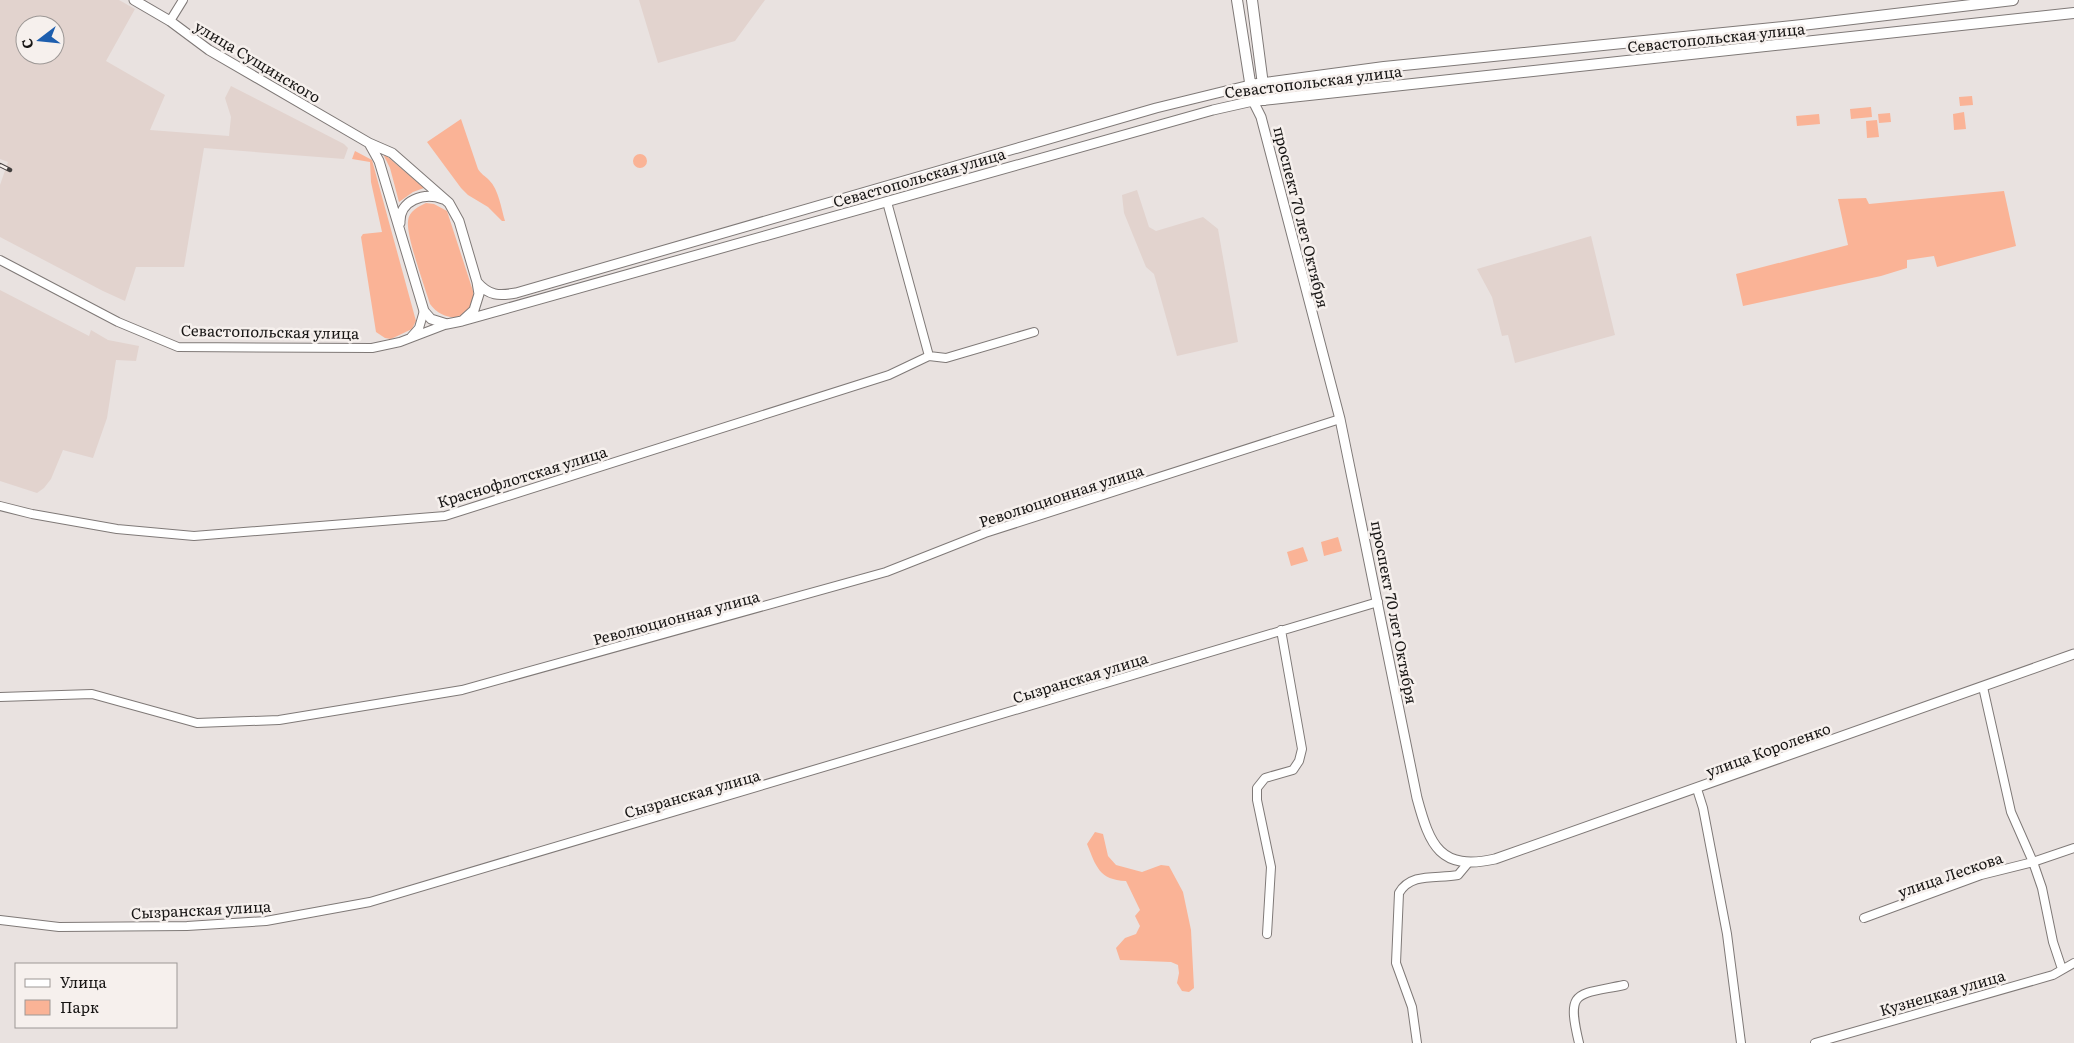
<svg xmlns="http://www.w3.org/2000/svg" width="2074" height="1043" viewBox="0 0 2074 1043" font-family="Literata,serif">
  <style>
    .built { fill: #e2d3ce; fill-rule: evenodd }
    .green { fill: #fab396 }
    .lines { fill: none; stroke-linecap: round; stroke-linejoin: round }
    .minor-casing { stroke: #7f7977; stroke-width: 10 }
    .tertiary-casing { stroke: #7f7977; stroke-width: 11 }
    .secondary-casing { stroke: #7f7977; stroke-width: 12 }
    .minor { stroke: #fff; stroke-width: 8 }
    .tertiary { stroke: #fff; stroke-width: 9 }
    .secondary { stroke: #fff; stroke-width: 10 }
    .rail-casing { stroke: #423f3e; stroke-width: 4.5 }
    .rail { stroke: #f6f0ed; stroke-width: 2.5; stroke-dasharray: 8; stroke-linecap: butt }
    .labels { text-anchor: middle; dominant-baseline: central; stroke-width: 5; stroke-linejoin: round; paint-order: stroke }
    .street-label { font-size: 15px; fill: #171514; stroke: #f6f0ed }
  </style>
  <rect width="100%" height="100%" fill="#e9e2e0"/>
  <path class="built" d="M 0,0 L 119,0 L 135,9 L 106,61 L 165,95 L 150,130 L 229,136 L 231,117 L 225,98 L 231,86 L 344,144 L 348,148 L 344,159 L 204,148 L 184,267 L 136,267 L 125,301 L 103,291 L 0,237 L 0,185 L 8,162 L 0,159 ZM 25,25 L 55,25 L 55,55 L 25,55 Z
    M 639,0 L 765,0 L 735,41 L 658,63 Z
    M 1137,190 L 1149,227 L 1156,231 L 1203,217 L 1218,229 L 1238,342 L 1177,356 L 1154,274 L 1146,267 L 1124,213 L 1122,195 Z
    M 1591,236 L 1615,335 L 1515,363 L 1508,335 L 1502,336 L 1492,297 L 1477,269 Z
    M 0,290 L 89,336 L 91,330 L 108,340 L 139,346 L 136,361 L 116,360 L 107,418 L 93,458 L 63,450 L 51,479 L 44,488 L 37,493 L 0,481 Z"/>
  <path class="green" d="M 1972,96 L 1973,105 L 1960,106 L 1959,97 Z
    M 1871,107 L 1872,117 L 1851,119 L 1850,109 Z
    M 1964,112 L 1966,129 L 1954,130 L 1953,114 Z
    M 1890,113 L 1891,122 L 1879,123 L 1878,114 Z
    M 1819,114 L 1820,124 L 1797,126 L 1796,116 Z
    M 461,119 L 478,169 C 481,174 485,176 489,180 C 499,190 501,208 505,221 L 502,221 L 488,207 L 468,195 L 461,188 L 427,142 Z
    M 1877,120 L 1879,137 L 1867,138 L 1866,121 Z
    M 355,151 L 372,160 L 416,321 L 412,329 L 391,339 L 385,338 L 376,332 L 361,237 L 363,234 L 382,232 L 371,182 L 370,162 L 352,159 Z
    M 382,152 L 424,188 L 413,192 L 399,202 L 390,168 Z
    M633 161a7 7 0 1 1 14 0a7 7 0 1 1-14 0Z
    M 2004,191 L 2016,246 L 1937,267 L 1934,256 L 1907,260 L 1907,268 L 1881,276 L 1743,306 L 1736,274 L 1848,245 L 1838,199 L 1866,198 L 1869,204 Z
    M 426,203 L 434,204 L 447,211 L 473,291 C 476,321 445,325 430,304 C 425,287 406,236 408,221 C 409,211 418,207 426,203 Z
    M 1338,537 L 1342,551 L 1324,556 L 1321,542 Z
    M 1303,547 L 1308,561 L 1291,566 L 1287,552 Z
    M 1095,832 L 1103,834 L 1108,856 L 1116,865 L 1142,872 L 1161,865 L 1169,866 L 1183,892 L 1191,930 L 1194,988 L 1189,992 L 1182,991 L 1177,983 L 1179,973 L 1178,965 L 1171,962 L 1120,960 L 1116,948 L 1125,938 L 1136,934 L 1140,926 L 1135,916 L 1140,910 L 1126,881 C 1099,880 1096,866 1087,844 Z"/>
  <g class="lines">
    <g class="minor-casing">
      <path id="minor" d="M 170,21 L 183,0
        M 887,202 L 929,356
        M 0,260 L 118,322 L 178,347 L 372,348 L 400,342 L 447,324
        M 411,337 L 419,328 L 424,311
        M 0,506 L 32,514 L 117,529 L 194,536 L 445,516 L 889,375 L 929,356 L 946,358 L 1034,332
        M 1983,687 L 2011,812 L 2033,862 L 2042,888 L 2053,942 L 2062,969
        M 0,697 L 92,694 L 197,723 L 279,720 L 462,690 L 886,572 L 985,533 L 1340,419
        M 1697,789 L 1703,808 L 1727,934 L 1741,1043
        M 1864,918 L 1981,875 L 2033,862 L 2074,848
        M 0,920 L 59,927 L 187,926 L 266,921 L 370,902 L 1378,602
        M 1267,934 L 1271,867 L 1257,800 L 1257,788 L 1265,778 L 1293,770 L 1299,761 L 1302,749 L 1281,630
        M 1417,1043 L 1412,1007 L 1396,963 L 1399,893 C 1411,872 1437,879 1458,875 L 1468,863
        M 1579,1043 C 1566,989 1576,995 1624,985
        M 1815,1043 L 2053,975 L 2074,963"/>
    </g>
    <g class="tertiary-casing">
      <path id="tertiary" d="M 134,0 L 170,21 L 209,50 L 369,143 L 392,153 L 449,203 L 459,221 L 477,282 L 479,294 L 474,310 L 462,321 L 447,324 L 431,319 L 424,311 L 379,161 L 369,143
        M 400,223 C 399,200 424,192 443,199
        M 477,282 C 489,296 499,296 516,293 L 1156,108 L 1250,85
        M 462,321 L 1213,110 L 1253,101 L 1261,117 L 1340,419 L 1417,798 C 1430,846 1440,871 1495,859 L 2074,654"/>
    </g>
    <g class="secondary-casing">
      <path id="secondary" d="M 1237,0 L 1253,101 L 2074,13
        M 1252,0 L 1265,100
        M 1250,85 L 1384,67 L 1802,25 L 2013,0"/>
    </g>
    <use href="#minor" class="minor"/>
    <use href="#tertiary" class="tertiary"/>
    <use href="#secondary" class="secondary"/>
    <g class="rail-casing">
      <path id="rail" d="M 0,165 L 10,170"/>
    </g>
    <use href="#rail" class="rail"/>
  </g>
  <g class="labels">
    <g class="street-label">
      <text transform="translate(1716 37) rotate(-6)">Севастопольская улица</text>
      <text transform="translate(258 61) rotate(31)">улица Сущинского</text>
      <text transform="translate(1313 81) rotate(-7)">Севастопольская улица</text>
      <text transform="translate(919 177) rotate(-16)">Севастопольская улица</text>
      <text transform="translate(1302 217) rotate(76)">проспект 70 лет Октября</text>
      <text transform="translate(270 331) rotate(1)">Севастопольская улица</text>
      <text transform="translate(522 476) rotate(-17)">Краснофлотская улица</text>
      <text transform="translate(1061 495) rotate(-18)">Революционная улица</text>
      <text transform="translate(1395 612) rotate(79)">проспект 70 лет Октября</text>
      <text transform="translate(676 617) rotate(-15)">Революционная улица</text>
      <text transform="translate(1080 677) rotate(-17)">Сызранская улица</text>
      <text transform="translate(1768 749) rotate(-20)">улица Короленко</text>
      <text transform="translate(692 793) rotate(-16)">Сызранская улица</text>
      <text transform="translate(1950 874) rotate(-19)">улица Лескова</text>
      <text transform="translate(201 909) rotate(-3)">Сызранская улица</text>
      <text transform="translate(1942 992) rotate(-16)">Кузнецкая улица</text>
    </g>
  </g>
  <rect x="15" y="963" width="162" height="65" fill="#f6f0ed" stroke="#9d9896"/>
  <rect x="25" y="979" width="25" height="8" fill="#ffffff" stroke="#9d9896"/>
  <text x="60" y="988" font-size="15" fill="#171514">Улица</text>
  <rect x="25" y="1000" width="25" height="15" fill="#fab396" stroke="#9d9896"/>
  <text x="60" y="1013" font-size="15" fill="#171514">Парк</text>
  <g transform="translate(40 40) rotate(254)"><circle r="24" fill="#f6f0ed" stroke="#9d9896"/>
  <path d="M0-4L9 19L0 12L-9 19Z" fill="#1d5eae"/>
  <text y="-8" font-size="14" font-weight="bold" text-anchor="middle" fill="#171514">С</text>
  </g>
</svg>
